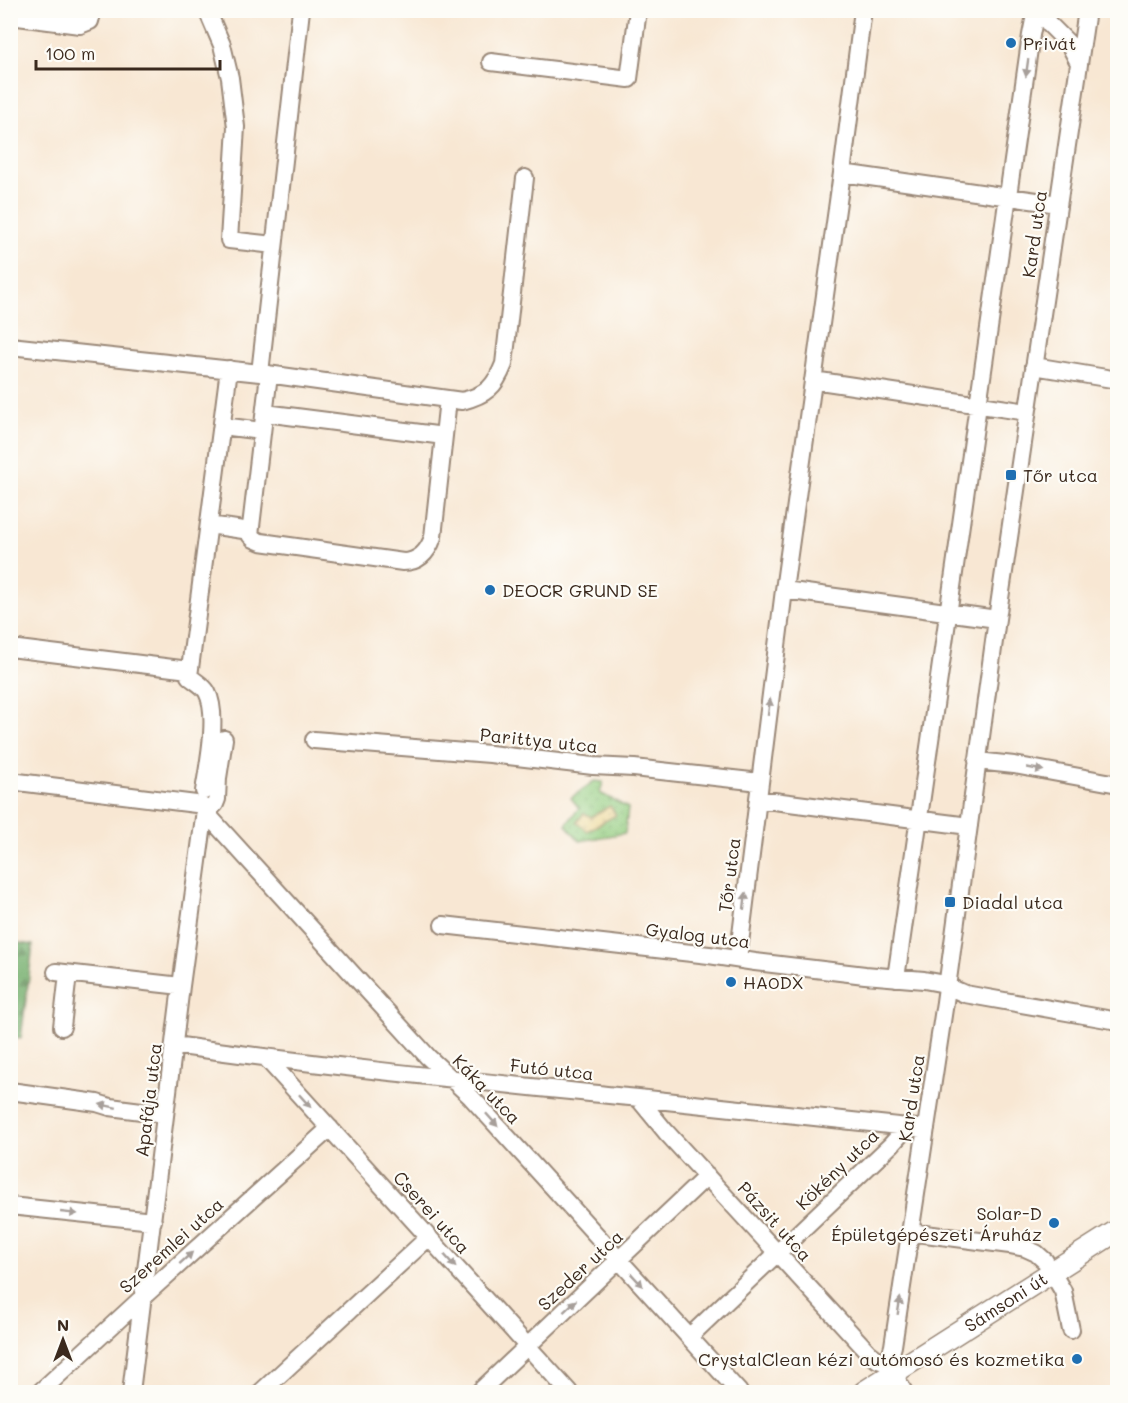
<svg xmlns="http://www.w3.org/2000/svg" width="1128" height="1403" viewBox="0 0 1128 1403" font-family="Mali,sans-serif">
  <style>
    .grass { fill: url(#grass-dots); stroke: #687c50; stroke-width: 1.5 }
    .forest { fill: url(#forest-firs); stroke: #596d46; stroke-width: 1.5 }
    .sand { fill: url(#sand-dots); stroke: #94825e; stroke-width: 1.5 }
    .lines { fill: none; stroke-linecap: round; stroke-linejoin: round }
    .minor-casing { stroke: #9a8878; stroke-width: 20 }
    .major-casing { stroke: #9a8878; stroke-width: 24 }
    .minor { stroke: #fff; stroke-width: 16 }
    .major { stroke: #fff; stroke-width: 21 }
    .oneway { fill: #a79f9a }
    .poi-dot { fill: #1f6fb2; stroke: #fdfcf7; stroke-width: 2 }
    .labels { text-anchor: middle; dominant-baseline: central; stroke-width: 4.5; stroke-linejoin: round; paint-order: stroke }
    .poi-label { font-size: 18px; fill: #3b2a1e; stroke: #fdfcf7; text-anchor: start }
    .street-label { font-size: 18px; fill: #3b2a1e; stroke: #fdfcf7 }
  </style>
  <defs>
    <pattern id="grass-dots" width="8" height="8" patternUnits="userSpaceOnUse" patternTransform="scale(1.5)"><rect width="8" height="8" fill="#94cd81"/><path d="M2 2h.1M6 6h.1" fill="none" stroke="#80b06f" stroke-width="1.8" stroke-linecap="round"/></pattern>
    <pattern id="forest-firs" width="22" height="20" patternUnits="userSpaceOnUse" patternTransform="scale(1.5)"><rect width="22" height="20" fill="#77b06f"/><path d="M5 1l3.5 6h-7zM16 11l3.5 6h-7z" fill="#638f5b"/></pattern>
    <pattern id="sand-dots" width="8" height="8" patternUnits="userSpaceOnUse" patternTransform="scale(1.5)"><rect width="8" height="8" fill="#eeda9e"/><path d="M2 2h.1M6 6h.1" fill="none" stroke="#cdbb88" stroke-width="1.8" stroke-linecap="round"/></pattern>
  </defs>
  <rect width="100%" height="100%" fill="#fdfcf7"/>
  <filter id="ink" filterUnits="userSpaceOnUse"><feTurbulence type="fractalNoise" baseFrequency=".0167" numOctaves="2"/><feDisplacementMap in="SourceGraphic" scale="12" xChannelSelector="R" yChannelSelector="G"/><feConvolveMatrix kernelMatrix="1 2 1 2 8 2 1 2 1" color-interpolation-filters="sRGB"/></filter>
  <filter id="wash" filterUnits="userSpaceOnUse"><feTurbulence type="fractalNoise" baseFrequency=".008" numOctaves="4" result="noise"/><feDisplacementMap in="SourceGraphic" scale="24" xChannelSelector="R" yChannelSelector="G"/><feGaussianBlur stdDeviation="1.35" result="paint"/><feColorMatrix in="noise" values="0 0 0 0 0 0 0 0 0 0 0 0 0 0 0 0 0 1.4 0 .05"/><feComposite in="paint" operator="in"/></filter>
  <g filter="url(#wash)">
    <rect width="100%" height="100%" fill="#f8e7d3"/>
    <path class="grass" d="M 594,781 L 603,782 L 600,793 L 628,808 L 625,833 L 580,841 L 566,825 L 579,808 L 571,798 Z"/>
    <path class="forest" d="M 11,942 L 33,945 L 21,1038 L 11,1037 Z"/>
    <path class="sand" d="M 610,806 L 616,815 L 587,831 L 577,822 L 584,813 L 591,817 Z"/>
  </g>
  <g filter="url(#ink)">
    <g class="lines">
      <g class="minor-casing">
        <path id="minor" d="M 207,10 L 222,45 L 230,78 L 236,127 L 229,240 L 274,245
          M 1040,10 L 1049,24 L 1069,44 L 1079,63
          M 10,16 L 80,25 L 90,21 L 93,10
          M 491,62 L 629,79 L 638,10
          M 842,173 L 1058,204
          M 10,346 L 260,373 L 462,401 C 486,395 495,387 504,364 L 525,178
          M 1034,366 L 1118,380
          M 260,373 L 301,10
          M 269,374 L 250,535 L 254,539 L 261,542 L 403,562 C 419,562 428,552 433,537 L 448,399
          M 813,380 L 1027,412
          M 265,413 L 444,436
          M 222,426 L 262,431
          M 209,525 L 250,531
          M 784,590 L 997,619
          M 10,648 L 189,670
          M 224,739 L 218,778 L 217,799 L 215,804 L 206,813 L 428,1057 L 471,1097 L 739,1392
          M 314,740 L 490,754 L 593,766 L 634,768 L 760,782
          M 977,761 L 1014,765 L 1118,784
          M 10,781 L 196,804 L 202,806 L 205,810 L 181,986 L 131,1392
          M 204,791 C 208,766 219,714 207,692 C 203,685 194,681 189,676 L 229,369
          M 758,799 L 969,826
          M 443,925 L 709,955 L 755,962 L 865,975 L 924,980 L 940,983 L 965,994 L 1118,1021
          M 738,959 L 784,590 L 842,173 L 863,10
          M 56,972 L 181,986
          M 896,978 L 1031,35 L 1036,10
          M 62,1027 L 68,974
          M 174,1045 C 328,1067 483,1082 638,1098 C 734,1108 830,1119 926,1129
          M 266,1058 L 569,1392
          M 10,1091 L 97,1103 L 110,1107 L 165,1114
          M 638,1098 L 666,1132 L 869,1353 L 878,1360 L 888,1363
          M 10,1206 L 153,1221
          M 910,1232 L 1010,1245 L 1025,1248 L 1036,1253 L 1045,1261 L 1063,1291 L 1071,1330
          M 689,1337 L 891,1145 L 907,1127
          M 40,1392 L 143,1297 L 330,1128
          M 261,1392 L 429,1237
          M 479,1392 L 707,1176
          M 904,1392 L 888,1363 L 893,1346 L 945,1002 L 997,619 L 1087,10"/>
      </g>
      <g class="major-casing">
        <g id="major">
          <path id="s1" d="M 864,1392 L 1118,1230"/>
        </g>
      </g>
      <use href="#minor" class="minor"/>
      <use href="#major" class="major"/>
    </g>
    <defs><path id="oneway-solid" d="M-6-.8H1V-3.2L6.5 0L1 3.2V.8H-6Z" transform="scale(1.5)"/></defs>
    <g class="oneway">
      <use href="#oneway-solid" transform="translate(1027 68) rotate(98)"/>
      <use href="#oneway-solid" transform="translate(769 707) rotate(-83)"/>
      <use href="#oneway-solid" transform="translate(1035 769) rotate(11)"/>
      <use href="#oneway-solid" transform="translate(745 901) rotate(-83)"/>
      <use href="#oneway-solid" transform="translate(305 1101) rotate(48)"/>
      <use href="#oneway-solid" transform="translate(108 1106) rotate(-168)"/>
      <use href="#oneway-solid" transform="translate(492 1120) rotate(48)"/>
      <use href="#oneway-solid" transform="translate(69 1213) rotate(6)"/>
      <use href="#oneway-solid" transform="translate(186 1258) rotate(-42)"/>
      <use href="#oneway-solid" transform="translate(450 1261) rotate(48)"/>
      <use href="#oneway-solid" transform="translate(637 1280) rotate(47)"/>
      <use href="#oneway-solid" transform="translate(570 1306) rotate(-43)"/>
      <use href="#oneway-solid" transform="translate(899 1306) rotate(-81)"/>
    </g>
  </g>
  <g class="poi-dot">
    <circle cx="1011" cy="43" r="6"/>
    <rect x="1005" y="469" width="12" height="12" rx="3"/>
    <circle cx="490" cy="590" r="6"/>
    <rect x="944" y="896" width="12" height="12" rx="3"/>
    <circle cx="731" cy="982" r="6"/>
    <circle cx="1054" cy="1223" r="6"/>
    <circle cx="1077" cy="1359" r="6"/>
  </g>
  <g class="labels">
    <g class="poi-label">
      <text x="1023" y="43">Privát</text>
      <text x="1023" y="475">Tőr utca</text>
      <text x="502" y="590">DEOCR GRUND SE</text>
      <text x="962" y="902">Diadal utca</text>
      <text x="743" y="982">HA0DX</text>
      <text x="1042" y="1213" text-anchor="end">Solar-D<tspan x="1042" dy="21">Épületgépészeti Áruház</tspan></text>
      <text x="1065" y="1359" text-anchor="end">CrystalClean kézi autómosó és kozmetika</text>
    </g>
    <g class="street-label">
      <text transform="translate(1034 234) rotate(-82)">Kard utca</text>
      <text transform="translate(539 740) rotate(6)">Parittya utca</text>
      <text transform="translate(729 875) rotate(-83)">Tőr utca</text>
      <text transform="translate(698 935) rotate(7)">Gyalog utca</text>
      <text transform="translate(552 1069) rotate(6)">Futó utca</text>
      <text transform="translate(487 1089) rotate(46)">Káka utca</text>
      <text transform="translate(911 1098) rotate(-81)">Kard utca</text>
      <text transform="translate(148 1100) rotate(-83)">Apafája utca</text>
      <text transform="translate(837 1169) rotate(-44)">Kökény utca</text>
      <text transform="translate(432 1212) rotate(48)">Cserei utca</text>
      <text transform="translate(775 1221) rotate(48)">Pázsit utca</text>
      <text transform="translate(171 1245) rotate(-42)">Szeremlei utca</text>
      <text transform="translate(580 1270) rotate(-43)">Szeder utca</text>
      <text stroke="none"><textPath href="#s1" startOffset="168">Sámsoni út</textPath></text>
    </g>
  </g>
  <rect width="1128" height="1403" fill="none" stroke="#fdfcf7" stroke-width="36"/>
  <g transform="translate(63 1340)" stroke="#fdfcf7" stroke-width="4.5" paint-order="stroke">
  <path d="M0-4.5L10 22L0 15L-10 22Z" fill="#3b2a1e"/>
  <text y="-9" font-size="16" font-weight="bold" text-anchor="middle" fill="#3b2a1e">N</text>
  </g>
  <path d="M36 60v9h184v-9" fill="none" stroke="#3b2a1e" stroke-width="3"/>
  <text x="45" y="60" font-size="18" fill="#3b2a1e" stroke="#fdfcf7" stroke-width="4.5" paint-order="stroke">100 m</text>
</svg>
